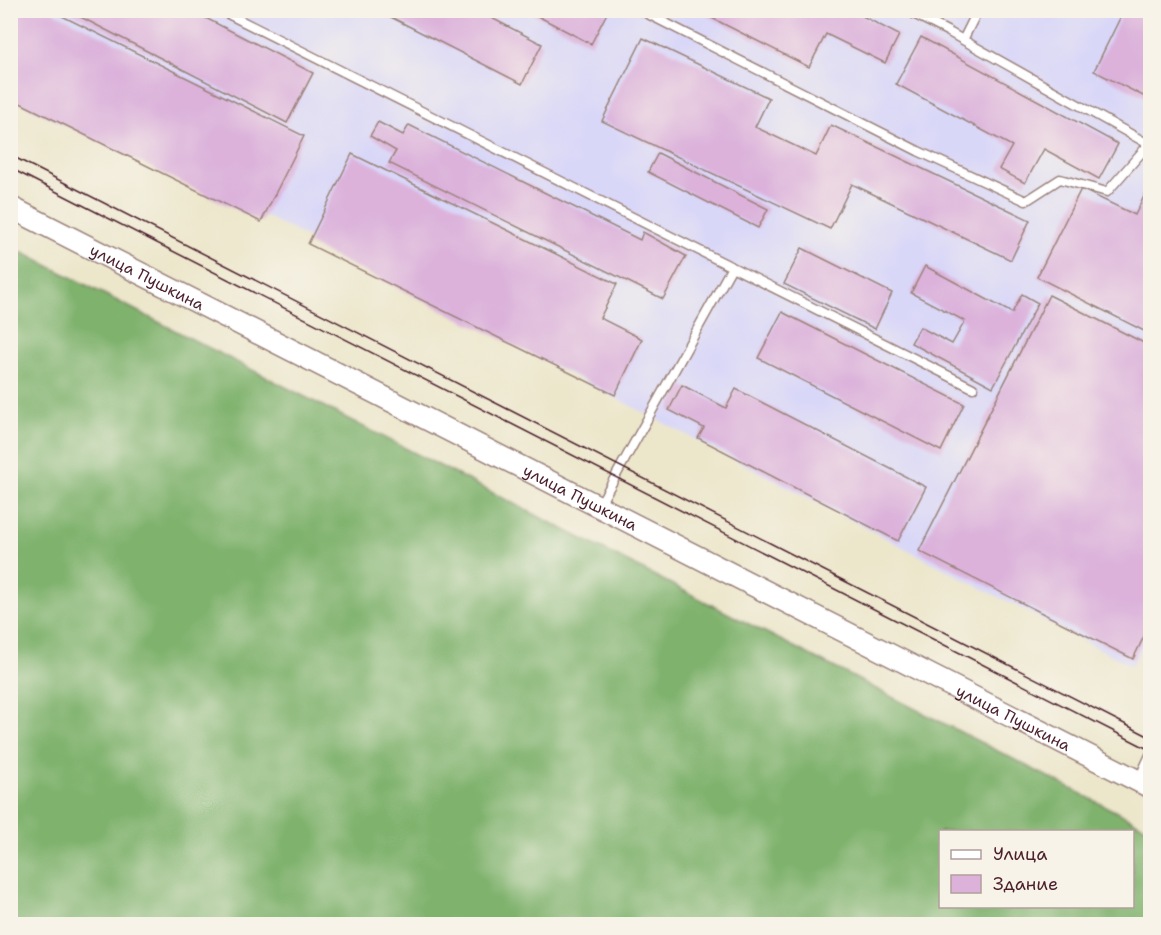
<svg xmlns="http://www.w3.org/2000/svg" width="1161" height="935" viewBox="0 0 1161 935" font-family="'Shantell Sans',sans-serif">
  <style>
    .built { fill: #d9d7f8 }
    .forest { fill: #7fb26d; stroke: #64684c; stroke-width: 1.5; fill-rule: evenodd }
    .building { fill: #dcb2db }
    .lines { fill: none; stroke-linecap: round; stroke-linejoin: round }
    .service-casing { stroke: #9b827b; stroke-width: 11 }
    .tertiary-casing { stroke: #9b827b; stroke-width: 24 }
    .service { stroke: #fff; stroke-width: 8 }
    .tertiary { stroke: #fff; stroke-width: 21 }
    .tram { stroke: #4a1f2b; stroke-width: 1.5 }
    .labels { text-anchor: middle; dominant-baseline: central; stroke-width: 4.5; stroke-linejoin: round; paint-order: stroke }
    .street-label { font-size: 16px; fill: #4a1f2b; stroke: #f7f3e8 }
  </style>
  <rect width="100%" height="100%" fill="#f7f3e8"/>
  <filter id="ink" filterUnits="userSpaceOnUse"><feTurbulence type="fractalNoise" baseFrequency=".0167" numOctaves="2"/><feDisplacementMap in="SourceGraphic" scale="12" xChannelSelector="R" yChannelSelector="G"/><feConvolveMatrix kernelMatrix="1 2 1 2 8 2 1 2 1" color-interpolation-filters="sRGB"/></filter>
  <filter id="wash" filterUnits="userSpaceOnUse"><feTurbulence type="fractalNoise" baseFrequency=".008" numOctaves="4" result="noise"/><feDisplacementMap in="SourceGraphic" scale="24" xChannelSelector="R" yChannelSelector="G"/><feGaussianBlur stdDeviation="1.35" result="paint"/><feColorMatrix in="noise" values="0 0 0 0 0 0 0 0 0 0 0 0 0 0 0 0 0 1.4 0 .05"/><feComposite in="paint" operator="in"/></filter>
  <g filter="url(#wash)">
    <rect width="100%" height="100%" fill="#ece6cb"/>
    <path class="built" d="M 10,11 L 1150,11 L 1150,631 L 1132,666 L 11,84 Z"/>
    <path class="forest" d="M 10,246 L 1150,829 L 1150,924 L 11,924 ZM 940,832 L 1132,832 L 1132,906 L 940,906 Z"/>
    <g id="blocks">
      <path class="building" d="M 10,10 L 50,10 L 304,136 L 261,222 L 10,98 Z
        M 67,10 L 190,10 L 313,73 L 287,123 Z
        M 377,10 L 476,10 L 542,44 L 522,84 Z
        M 526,10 L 601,10 L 607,13 L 591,44 Z
        M 696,10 L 851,10 L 899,35 L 885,63 L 826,34 L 809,67 Z
        M 1124,10 L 1150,10 L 1150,91 L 1147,98 L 1094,71 Z
        M 921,37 L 1118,144 L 1099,179 L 1044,149 L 1025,183 L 999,169 L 1012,146 L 896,84 Z
        M 643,38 L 769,98 L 755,127 L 816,156 L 831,125 L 1030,220 L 1011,260 L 852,184 L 830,229 L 602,121 Z
        M 378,122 L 403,135 L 409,125 L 640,240 L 643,232 L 686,256 L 663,299 L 389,163 L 396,151 L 370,136 Z
        M 658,153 L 768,209 L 758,228 L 648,172 Z
        M 352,154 L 617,284 L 600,318 L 642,339 L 615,395 L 308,244 Z
        M 1150,184 L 1150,334 L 1037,277 L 1081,189 L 1135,215 Z
        M 802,248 L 892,293 L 875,329 L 784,284 Z
        M 925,266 L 1012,313 L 1022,294 L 1038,303 L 993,387 L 911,343 L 920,327 L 952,344 L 965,321 L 911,293 Z
        M 1049,295 L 1150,346 L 1150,624 L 1133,659 L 919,551 Z
        M 782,312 L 964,404 L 941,451 L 758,358 Z
        M 682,385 L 726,408 L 736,389 L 926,487 L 898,541 L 698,438 L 704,428 L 669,410 Z"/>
    </g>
  </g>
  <g filter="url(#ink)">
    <use href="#blocks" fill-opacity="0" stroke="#9b827b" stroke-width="1.5"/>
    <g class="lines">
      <g class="service-casing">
        <path id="service" d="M 220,10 L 973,388
          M 640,10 L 918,151 L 1026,201 L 1060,179 L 1107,192 L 1149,144
          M 906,10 L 947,31 L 1150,145
          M 963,40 L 978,10
          M 599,506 L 732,267
          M 1138,781 L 1150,755"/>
      </g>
      <g class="tertiary-casing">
        <g id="tertiary">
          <path id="s1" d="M 10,207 L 1150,787"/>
        </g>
      </g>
      <use href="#service" class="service"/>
      <use href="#tertiary" class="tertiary"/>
      <path class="tram" d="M 10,155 L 1150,737
        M 10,168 L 1150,750"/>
    </g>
  </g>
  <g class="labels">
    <g class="street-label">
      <text stroke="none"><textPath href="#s1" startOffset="154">улица Пушкина</textPath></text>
      <text stroke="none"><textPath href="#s1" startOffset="640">улица Пушкина</textPath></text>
      <text stroke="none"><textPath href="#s1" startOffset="1126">улица Пушкина</textPath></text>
    </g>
  </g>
  <rect width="1161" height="935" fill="none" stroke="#f7f3e8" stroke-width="36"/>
  <rect x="939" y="830" width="195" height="78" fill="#f7f3e8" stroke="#b29e9c" stroke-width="1.5"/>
  <rect x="951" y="850" width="30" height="9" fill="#ffffff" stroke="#b29e9c" stroke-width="1.5"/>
  <text x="993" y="860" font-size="18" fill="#4a1f2b">Улица</text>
  <rect x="951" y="875" width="30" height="18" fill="#dcb2db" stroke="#b29e9c" stroke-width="1.5"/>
  <text x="993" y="890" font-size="18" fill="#4a1f2b">Здание</text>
</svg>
